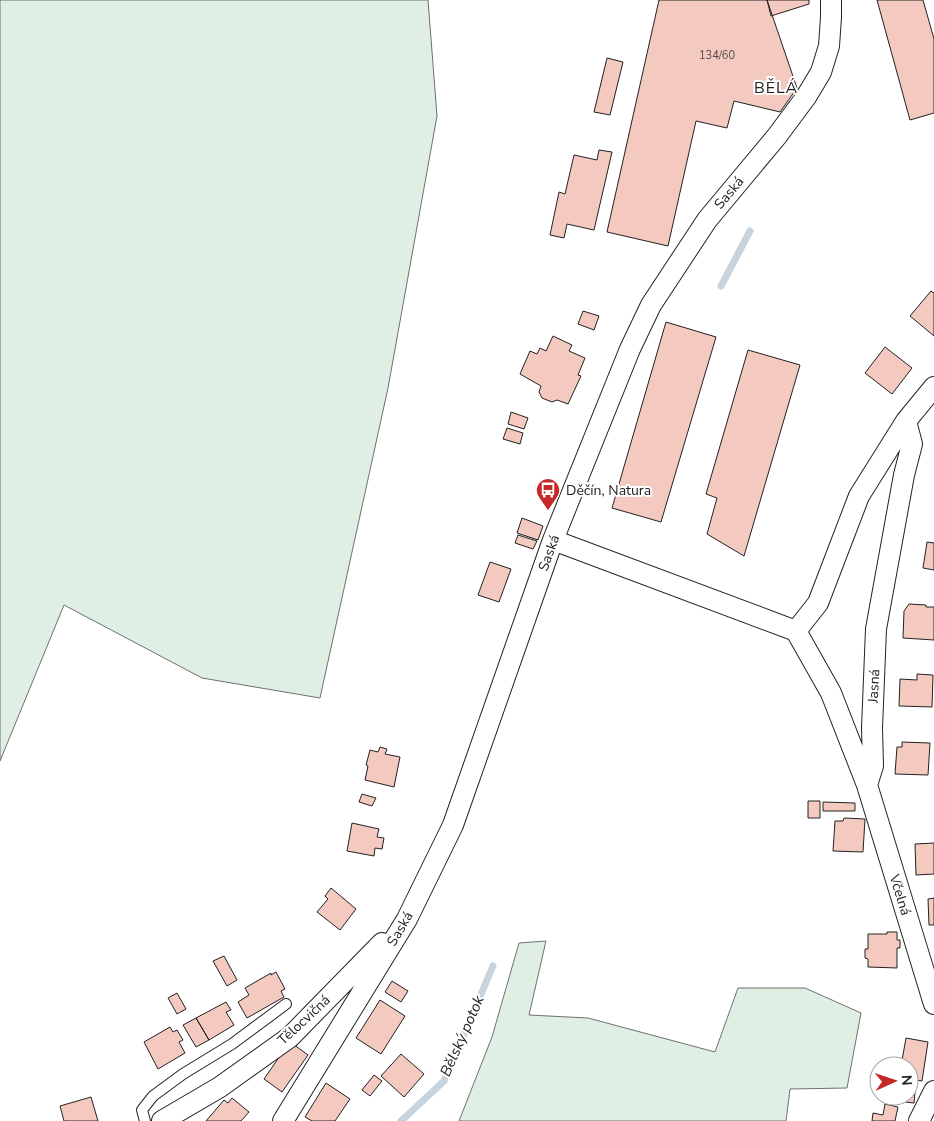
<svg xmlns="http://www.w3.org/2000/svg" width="934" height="1121" viewBox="0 0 934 1121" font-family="'Nunito Sans',sans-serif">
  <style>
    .green { fill: #e0efe3; stroke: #6f6f6f }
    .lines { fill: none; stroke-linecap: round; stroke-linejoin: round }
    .stream { stroke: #c7d3dd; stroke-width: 7 }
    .building { fill: #f3c9c0; stroke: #222 }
    .lane-casing { stroke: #222; stroke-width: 12 }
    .street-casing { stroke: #222; stroke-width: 22 }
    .lane { stroke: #fff; stroke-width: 10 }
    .street { stroke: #fff; stroke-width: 20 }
    .labels { text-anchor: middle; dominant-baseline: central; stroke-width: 4; stroke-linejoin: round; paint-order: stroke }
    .number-label { font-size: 11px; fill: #564c4a }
    .street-label { font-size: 14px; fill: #222; stroke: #fff }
    .poi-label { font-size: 14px; fill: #222; stroke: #fff; text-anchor: start }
    .water-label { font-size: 15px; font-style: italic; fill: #222; stroke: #fff }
    .quarter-label { font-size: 16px; letter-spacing: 1px; fill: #222; stroke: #fff }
  </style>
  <rect width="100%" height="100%" fill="#fff"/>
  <path class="green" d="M 0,0 L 428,0 L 437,116 L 388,388 L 320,698 L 202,678 L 64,605 L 0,761 Z
    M 546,941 L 529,1015 L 588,1018 L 715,1052 L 738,988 L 805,988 L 861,1013 L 847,1088 L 790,1089 L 786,1121 L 459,1121 L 492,1037 L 519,943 Z"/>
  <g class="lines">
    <path class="stream" d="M 721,286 L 750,231
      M 401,1121 L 444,1081 L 493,966"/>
  </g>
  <path class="building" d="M 659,0 L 767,0 L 797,88 L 780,112 L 734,101 L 727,128 L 696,121 L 668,246 L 607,232 Z
    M 767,0 L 809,0 L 809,4 L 771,16 Z
    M 877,0 L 923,0 L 934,39 L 934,113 L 910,120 Z
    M 607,58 L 623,62 L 610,115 L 594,112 Z
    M 599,150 L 612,152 L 594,230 L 567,224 L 564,238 L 550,235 L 559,192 L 565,194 L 574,155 L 597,160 Z
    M 931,291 L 934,293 L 934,336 L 910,316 Z
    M 583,311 L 599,316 L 594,330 L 578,324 Z
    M 666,322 L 716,337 L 661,522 L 612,508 Z
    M 553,336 L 572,345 L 569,351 L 585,358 L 578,375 L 581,376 L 568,404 L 557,400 L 552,402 L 542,398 L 539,392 L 541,386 L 520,374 L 530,351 L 537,354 L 540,348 L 546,351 Z
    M 885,347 L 912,368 L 892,394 L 865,373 Z
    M 748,350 L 800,365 L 744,556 L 707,534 L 717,498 L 706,494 Z
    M 511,412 L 528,418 L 524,429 L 508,424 Z
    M 507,428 L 523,433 L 520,444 L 503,439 Z
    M 522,518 L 543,526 L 538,540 L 517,533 Z
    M 518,535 L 537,541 L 533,549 L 515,543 Z
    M 927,542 L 934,543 L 934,570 L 923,568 Z
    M 490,562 L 511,569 L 499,602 L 478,595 Z
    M 909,604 L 926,605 L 926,607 L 934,607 L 934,640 L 903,638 L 904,611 Z
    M 917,674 L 933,675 L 932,707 L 899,706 L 900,679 L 917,680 Z
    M 902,742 L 930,743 L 928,775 L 895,774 L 897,747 L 902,747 Z
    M 380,747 L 387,749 L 385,754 L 400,757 L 394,787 L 365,780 L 368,766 L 366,765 L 370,750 L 378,752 Z
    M 362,794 L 376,798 L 372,806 L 359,802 Z
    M 808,801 L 820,801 L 820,818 L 808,818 Z
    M 823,802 L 855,803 L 855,811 L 823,811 Z
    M 844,818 L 865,819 L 863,852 L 833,851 L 835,821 L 843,821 Z
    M 352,823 L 379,829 L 377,837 L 384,838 L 382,849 L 375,848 L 374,856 L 347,851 Z
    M 934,843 L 934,874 L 916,875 L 915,844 Z
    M 331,888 L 356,909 L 340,930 L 317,912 L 328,899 L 325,896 Z
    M 934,898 L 934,925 L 929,925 L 928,899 Z
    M 887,932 L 897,932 L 897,940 L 900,940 L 900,948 L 897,948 L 897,968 L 868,967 L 868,959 L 865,958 L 865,949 L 868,949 L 868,934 L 887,934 Z
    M 224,956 L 237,980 L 227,986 L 213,961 Z
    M 276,972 L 285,989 L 281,991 L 284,997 L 247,1018 L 238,1002 L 249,995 L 245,988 L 271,973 L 271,975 Z
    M 392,981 L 408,991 L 401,1002 L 385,992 Z
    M 177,993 L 186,1009 L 177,1014 L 168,998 Z
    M 380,1000 L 405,1016 L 381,1054 L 356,1038 Z
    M 226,1002 L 231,1010 L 226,1012 L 234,1025 L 209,1040 L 196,1018 Z
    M 196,1018 L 209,1040 L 196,1047 L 183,1025 Z
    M 170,1027 L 173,1032 L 177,1030 L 183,1040 L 179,1042 L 185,1053 L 158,1069 L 144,1042 Z
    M 906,1038 L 928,1042 L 922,1081 L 909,1079 L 909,1066 L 901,1066 Z
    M 293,1044 L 308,1055 L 282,1092 L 264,1079 L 284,1050 Z
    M 401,1054 L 424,1074 L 404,1097 L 381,1076 Z
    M 374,1075 L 382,1081 L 370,1096 L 362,1090 Z
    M 909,1082 L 916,1082 L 914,1103 L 896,1101 L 897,1096 L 909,1096 Z
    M 326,1083 L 350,1099 L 335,1121 L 312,1121 L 305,1117 Z
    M 91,1097 L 98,1121 L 64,1121 L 60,1106 Z
    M 232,1098 L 249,1112 L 241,1121 L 206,1121 L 224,1100 L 228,1103 Z
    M 885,1104 L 898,1107 L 895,1121 L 872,1121 L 873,1113 L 883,1115 Z"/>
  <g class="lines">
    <g class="lane-casing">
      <path id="lane" d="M 145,1121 L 142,1110 L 153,1096 L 183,1074 L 232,1044 L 286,1004"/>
    </g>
    <g class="street-casing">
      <path id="street" d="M 553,540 L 796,631 L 818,603 L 859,496 L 906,421 L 934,387
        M 796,631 L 831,693 L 867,785 L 934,1004
        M 867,785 L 873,766 L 872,728 L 876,629 L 904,475 L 912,444 L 906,421
        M 162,1121 L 220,1087 L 290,1037 L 382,943
        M 283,1121 L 407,919 L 453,825 L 553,540 L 630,349 L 651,305 L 707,220 L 777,136 L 806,97 L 821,72 L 829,46 L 831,17 L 831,0
        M 919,1121 L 934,1091"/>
    </g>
    <use href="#lane" class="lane"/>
    <use href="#street" class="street"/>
  </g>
  <defs>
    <g id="bus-pin" transform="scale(1.25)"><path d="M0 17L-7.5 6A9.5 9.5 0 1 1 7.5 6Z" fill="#c62828" stroke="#fff"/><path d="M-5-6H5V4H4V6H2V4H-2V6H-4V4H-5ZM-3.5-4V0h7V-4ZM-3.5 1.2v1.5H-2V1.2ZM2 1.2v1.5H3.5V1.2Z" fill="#fff"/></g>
  </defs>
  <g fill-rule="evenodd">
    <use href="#bus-pin" x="548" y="490"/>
  </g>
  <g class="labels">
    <g class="number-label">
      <text x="717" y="55">134/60</text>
    </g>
    <g class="street-label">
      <text transform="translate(729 193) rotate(-50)">Saská</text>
      <text transform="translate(549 553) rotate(-70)">Saská</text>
      <text transform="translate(874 686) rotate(-87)">Jasná</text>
      <text transform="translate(900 895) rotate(73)">Včelná</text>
      <text transform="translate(400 929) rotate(-60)">Saská</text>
      <text transform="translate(304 1020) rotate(-43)">Tělocvičná</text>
    </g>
    <g class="poi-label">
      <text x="566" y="490">Děčín, Natura</text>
    </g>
    <g class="water-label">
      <text transform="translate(462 1036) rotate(-66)">Bělský potok</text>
    </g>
    <g class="quarter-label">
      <text x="776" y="88">BĚLÁ</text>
    </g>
  </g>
  <g transform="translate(894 1081) rotate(87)"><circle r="24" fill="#ffffff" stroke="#a7a7a7"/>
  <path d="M0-4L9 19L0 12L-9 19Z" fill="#c62828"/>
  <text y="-8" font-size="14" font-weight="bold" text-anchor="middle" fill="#222222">N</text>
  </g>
</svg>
